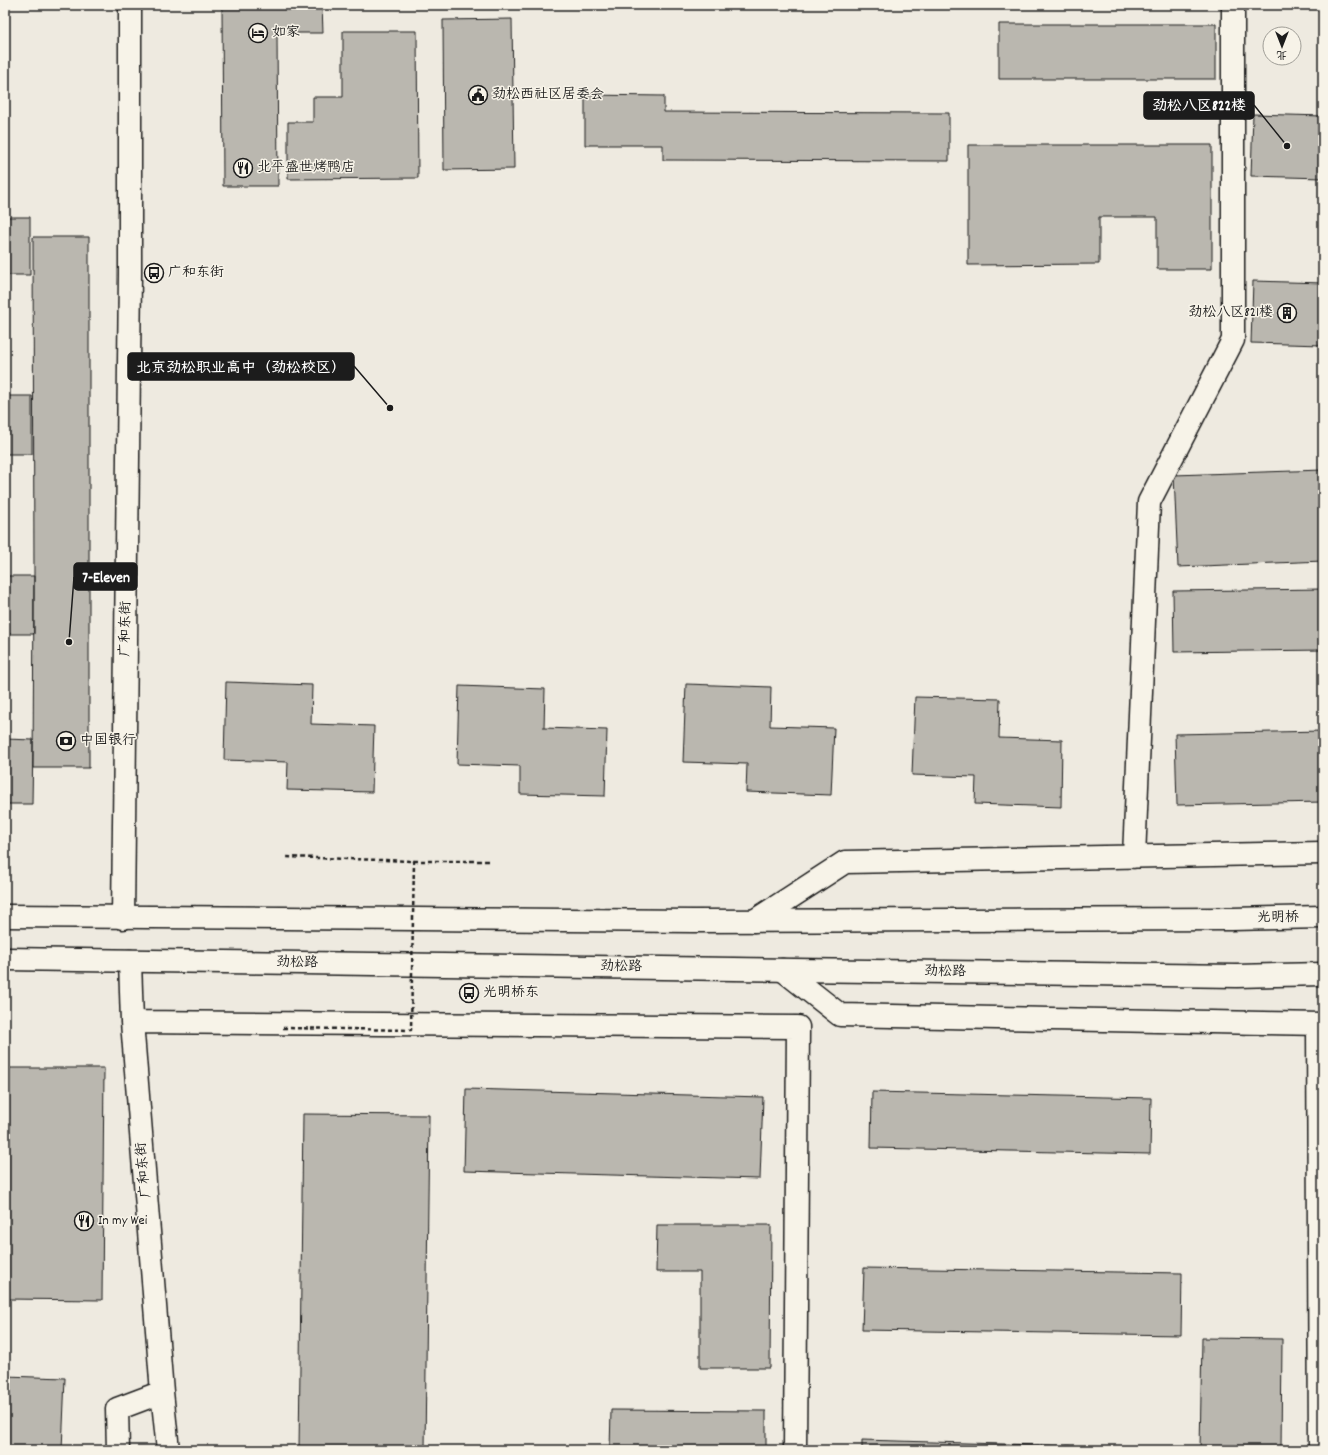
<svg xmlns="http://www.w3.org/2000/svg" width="1328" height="1455" viewBox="0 0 1328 1455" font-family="Dekko,'LXGW WenKai TC',sans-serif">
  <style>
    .building { fill: #bab7af; stroke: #1c1c1c }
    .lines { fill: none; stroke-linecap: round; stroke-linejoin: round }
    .minor-casing { stroke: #1c1c1c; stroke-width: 25 }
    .major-casing { stroke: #1c1c1c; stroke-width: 25 }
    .path { stroke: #1c1c1c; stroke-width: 2.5; stroke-dasharray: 4 3; stroke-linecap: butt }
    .minor { stroke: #f7f3e8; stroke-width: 22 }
    .major { stroke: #f7f3e8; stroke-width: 22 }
    .path-bridge { stroke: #1c1c1c; stroke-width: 2.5; stroke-dasharray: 4 3; stroke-linecap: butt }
    .labels { text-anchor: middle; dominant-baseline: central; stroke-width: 3; stroke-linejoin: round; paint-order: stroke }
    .poi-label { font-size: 14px; fill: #1c1c1c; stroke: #f7f3e8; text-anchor: start }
    .street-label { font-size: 14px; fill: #1c1c1c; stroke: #f7f3e8 }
    .leader { fill: none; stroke: #1c1c1c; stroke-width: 1.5 }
    .callout-dot { fill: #1c1c1c; stroke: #f7f3e8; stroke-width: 1.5 }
    .callout { fill: #1c1c1c; stroke: #1c1c1c; stroke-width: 1.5 }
    .callout-label { font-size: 15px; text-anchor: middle; font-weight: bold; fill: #fff }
  </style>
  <rect width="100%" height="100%" fill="#eeeae0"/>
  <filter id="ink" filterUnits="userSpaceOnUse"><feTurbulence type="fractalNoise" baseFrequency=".025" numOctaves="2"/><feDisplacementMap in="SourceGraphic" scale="8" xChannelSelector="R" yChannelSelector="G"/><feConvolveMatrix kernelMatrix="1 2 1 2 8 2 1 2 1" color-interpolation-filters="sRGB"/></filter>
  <g filter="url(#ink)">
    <path class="building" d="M 222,5 L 322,5 L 323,33 L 277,33 L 278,186 L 223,186 Z
      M 512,19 L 514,169 L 444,170 L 443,20 Z
      M 999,24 L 1216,24 L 1216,79 L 999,79 Z
      M 343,31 L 417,31 L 418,178 L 288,179 L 288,122 L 313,122 L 313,97 L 343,97 Z
      M 585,95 L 664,96 L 664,112 L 949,113 L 949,161 L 663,160 L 663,145 L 585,145 Z
      M 1253,114 L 1323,116 L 1323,178 L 1251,176 Z
      M 968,145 L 1212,145 L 1212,269 L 1157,269 L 1157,217 L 1099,217 L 1099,264 L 968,265 Z
      M 5,217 L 30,217 L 30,275 L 5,275 Z
      M 33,237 L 89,237 L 89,768 L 33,768 L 34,576 Z
      M 1253,281 L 1323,283 L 1323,345 L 1251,343 Z
      M 5,396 L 32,396 L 32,454 L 5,454 Z
      M 1323,470 L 1323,561 L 1178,567 L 1174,475 Z
      M 5,576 L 34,576 L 34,634 L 5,634 Z
      M 1323,589 L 1323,650 L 1174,652 L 1173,591 Z
      M 226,682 L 312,685 L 311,724 L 374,726 L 372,792 L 287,790 L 288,762 L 224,760 Z
      M 686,684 L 771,687 L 770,726 L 834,728 L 831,795 L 746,792 L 747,764 L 683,762 Z
      M 459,686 L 545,689 L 544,728 L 607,730 L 605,796 L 520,794 L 520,766 L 457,764 Z
      M 915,697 L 1000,699 L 999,738 L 1062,740 L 1061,807 L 975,804 L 976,777 L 912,775 Z
      M 1323,731 L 1323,802 L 1177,805 L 1175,734 Z
      M 5,739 L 33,740 L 32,804 L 5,804 Z
      M 5,1068 L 104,1068 L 102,1300 L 5,1299 Z
      M 466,1089 L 763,1097 L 760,1179 L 464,1171 Z
      M 872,1092 L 1151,1098 L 1150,1154 L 871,1148 Z
      M 303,1114 L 429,1115 L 425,1450 L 299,1450 Z
      M 657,1225 L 771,1225 L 770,1368 L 700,1368 L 700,1272 L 656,1272 Z
      M 864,1268 L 1182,1273 L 1181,1335 L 862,1330 Z
      M 1202,1338 L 1282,1339 L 1281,1450 L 1200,1450 Z
      M 5,1376 L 65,1378 L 62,1450 L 5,1450 Z
      M 611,1410 L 766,1411 L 766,1450 L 610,1450 Z
      M 862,1440 L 1176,1449 L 1176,1450 L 862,1450 Z"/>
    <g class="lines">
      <g class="minor-casing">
        <path id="minor" d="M 1134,857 L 1149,502 L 1233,340 L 1233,5
          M 123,918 L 130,273 L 130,5
          M 754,921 L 845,862 L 1323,853
          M 130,961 L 132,1022 L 162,1392 L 168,1450
          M 783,970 L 840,1015 L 1323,1024
          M 132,1022 L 798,1027 L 795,1450
          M 1318,1024 L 1320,1450
          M 118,1450 L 117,1409 L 162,1392"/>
      </g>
      <g class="major-casing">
        <path id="major" d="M 5,916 L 694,921 L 1232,919 L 1323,917
          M 5,959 L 1237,976 L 1323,974"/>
      </g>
      <path class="path" d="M 414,861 L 489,861"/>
      <use href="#minor" class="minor"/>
      <use href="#major" class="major"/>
      <path class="path-bridge" d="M 283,1028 L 411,1030 L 414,861 L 285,857"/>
    </g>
  </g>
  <defs>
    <g id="hotel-ring" transform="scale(1)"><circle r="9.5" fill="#f7f3e8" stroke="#1c1c1c" stroke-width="1.5"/><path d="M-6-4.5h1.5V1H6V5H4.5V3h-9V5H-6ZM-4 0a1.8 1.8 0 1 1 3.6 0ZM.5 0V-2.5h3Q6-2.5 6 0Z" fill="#1c1c1c"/></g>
    <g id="civic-ring" transform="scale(1)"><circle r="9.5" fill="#f7f3e8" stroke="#1c1c1c" stroke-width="1.5"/><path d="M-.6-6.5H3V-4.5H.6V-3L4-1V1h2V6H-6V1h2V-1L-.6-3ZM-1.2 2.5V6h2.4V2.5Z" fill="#1c1c1c"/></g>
    <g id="restaurant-ring" transform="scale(1)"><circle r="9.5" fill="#f7f3e8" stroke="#1c1c1c" stroke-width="1.5"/><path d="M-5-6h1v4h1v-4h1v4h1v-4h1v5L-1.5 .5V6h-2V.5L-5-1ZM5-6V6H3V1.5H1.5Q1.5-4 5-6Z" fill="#1c1c1c"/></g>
    <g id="bus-ring" transform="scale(1)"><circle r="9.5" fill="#f7f3e8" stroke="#1c1c1c" stroke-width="1.5"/><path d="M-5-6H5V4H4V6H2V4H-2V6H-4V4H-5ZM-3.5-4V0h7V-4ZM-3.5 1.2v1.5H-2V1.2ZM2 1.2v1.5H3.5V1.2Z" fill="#1c1c1c"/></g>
    <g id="building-ring" transform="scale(1)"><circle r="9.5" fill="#f7f3e8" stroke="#1c1c1c" stroke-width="1.5"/><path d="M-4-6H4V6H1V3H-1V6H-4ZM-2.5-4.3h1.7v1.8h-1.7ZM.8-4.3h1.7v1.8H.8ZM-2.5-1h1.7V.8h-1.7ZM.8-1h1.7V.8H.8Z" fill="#1c1c1c"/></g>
    <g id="bank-ring" transform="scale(1)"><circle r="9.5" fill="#f7f3e8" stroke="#1c1c1c" stroke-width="1.5"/><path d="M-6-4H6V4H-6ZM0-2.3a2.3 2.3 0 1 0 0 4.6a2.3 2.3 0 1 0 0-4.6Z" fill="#1c1c1c"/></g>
  </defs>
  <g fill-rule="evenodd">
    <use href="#hotel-ring" x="258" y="33"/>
    <use href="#civic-ring" x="478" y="95"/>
    <use href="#restaurant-ring" x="243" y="168"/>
    <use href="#bus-ring" x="154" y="273"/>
    <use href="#building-ring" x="1287" y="313"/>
    <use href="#bank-ring" x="66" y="741"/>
    <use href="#bus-ring" x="469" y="993"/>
    <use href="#restaurant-ring" x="84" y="1221"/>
  </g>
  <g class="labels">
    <g class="poi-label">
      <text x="272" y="33">如家</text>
      <text x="492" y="95">劲松西社区居委会</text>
      <text x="257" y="168">北平盛世烤鸭店</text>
      <text x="168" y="273">广和东街</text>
      <text x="1273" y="313" text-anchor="end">劲松八区821楼</text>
      <text x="80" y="741">中国银行</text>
      <text x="483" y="993">光明桥东</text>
      <text x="98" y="1221">In my Wei</text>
    </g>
    <g class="street-label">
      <text transform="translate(126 629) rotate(-89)">广和东街</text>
      <text transform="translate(1278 918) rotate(-1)">光明桥</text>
      <text transform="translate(297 963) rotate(1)">劲松路</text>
      <text transform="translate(621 967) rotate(1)">劲松路</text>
      <text transform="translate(945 972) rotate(1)">劲松路</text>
      <text transform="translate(144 1170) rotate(-95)">广和东街</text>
    </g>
  </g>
  <path class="leader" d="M1287 146L1254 105M390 408L354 366M69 642L74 577"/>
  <g class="callout-dot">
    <circle cx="1287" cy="146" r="4"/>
    <circle cx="390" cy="408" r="4"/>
    <circle cx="69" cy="642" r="4"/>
  </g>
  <g class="callout">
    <rect x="1144" y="92" width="110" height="27" rx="4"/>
    <rect x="128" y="353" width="226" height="27" rx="4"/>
    <rect x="74" y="563" width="63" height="27" rx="4"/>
  </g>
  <g class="callout-label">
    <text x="1199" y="110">劲松八区822楼</text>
    <text x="241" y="372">北京劲松职业高中（劲松校区）</text>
    <text x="106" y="582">7-Eleven</text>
  </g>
  <rect width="1328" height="1455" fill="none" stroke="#f7f3e8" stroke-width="20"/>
  <rect x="10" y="10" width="1308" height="1435" fill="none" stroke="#1c1c1c" stroke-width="1.5" filter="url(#ink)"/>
  <g transform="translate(1282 46) rotate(180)"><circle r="19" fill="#f7f3e8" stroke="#9f9d96"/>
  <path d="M0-3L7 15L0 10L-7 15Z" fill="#1c1c1c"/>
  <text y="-6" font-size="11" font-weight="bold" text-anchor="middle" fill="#1c1c1c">北</text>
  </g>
</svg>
